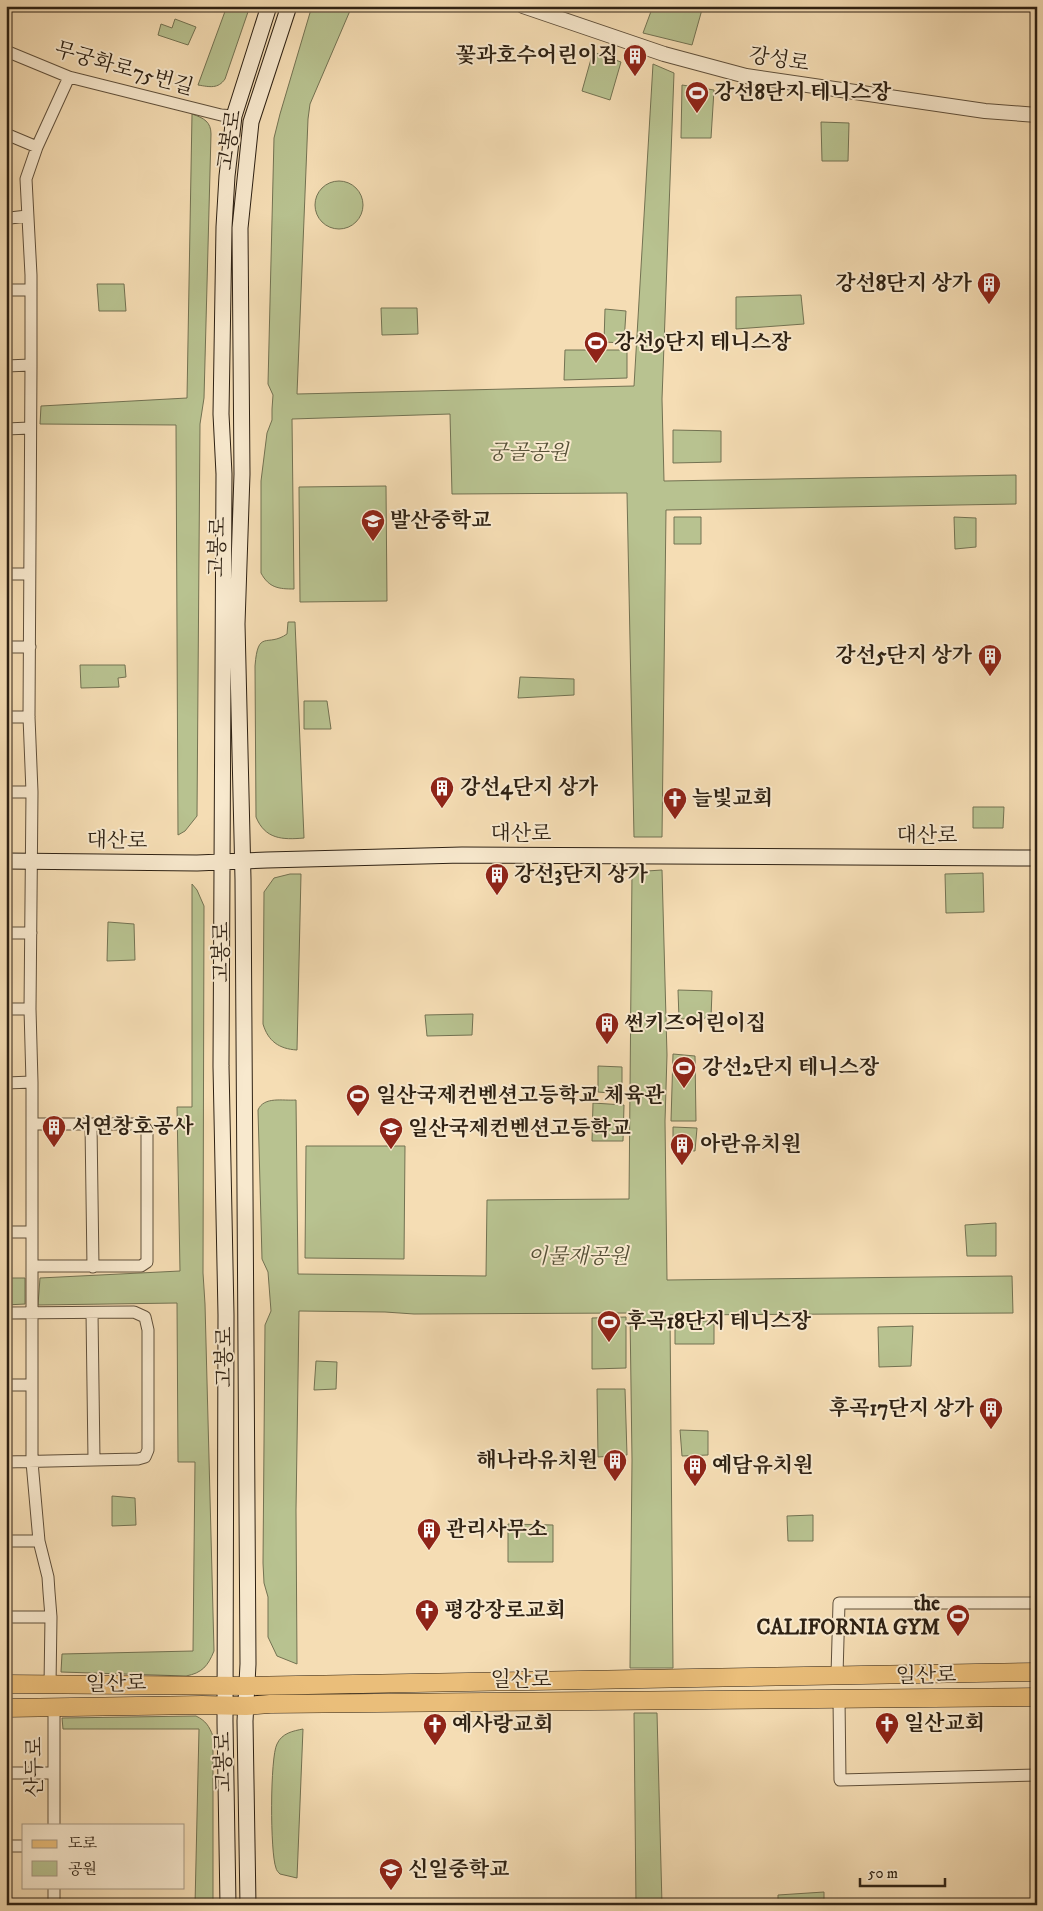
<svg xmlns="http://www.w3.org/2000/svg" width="1043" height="1911" viewBox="0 0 1043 1911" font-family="'IM FELL DW Pica','Noto Serif KR',serif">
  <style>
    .green { fill: #b8c290; stroke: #737252 }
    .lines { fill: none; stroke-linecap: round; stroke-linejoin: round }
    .minor-casing { stroke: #60503b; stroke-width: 13 }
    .tertiary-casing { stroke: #60503b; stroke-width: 16 }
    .secondary-casing { stroke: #2e2113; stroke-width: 17 }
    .primary-casing { stroke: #2e2113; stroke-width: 19 }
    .minor { stroke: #f8e9ce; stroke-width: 11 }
    .tertiary { stroke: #f8e9ce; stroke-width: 14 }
    .secondary { stroke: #f8e9ce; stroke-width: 15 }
    .primary { stroke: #eabe7a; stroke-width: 18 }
    .labels { text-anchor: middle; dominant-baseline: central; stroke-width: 4; stroke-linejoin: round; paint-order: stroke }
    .poi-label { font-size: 21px; font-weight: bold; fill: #2e2113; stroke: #f8e9ce; text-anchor: start }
    .street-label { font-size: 21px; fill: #2e2113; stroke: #f8e9ce }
    .park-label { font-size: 21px; font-style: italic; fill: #575138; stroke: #f8e9ce }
  </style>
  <rect width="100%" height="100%" fill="#f5ddb4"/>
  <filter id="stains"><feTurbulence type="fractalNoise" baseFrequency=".004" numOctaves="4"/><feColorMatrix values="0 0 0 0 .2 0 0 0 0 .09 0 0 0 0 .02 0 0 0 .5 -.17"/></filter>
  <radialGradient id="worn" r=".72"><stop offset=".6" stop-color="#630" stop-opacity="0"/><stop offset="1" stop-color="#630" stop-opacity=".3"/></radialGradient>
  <path class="green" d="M 227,6 L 250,6 L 225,79 C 218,89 210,87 198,85 Z
    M 312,6 L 352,6 L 310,104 L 308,119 L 297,394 L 634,386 L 653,64 L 674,73 L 662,399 L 664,481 L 1016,475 L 1016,504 L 666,510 L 662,837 L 634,837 L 627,493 L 452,494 L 450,414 L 292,419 L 294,589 C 279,589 269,588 261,573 L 261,481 L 267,433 L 272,420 L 272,409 L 273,395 L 268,384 L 274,138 L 280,114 Z
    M 653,6 L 703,6 L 692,45 L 643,33 Z
    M 175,19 L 196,27 L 188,45 L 158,35 L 161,24 L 172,28 Z
    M 593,52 L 621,62 L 610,100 L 582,91 Z
    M 682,85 L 714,90 L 711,138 L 681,138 Z
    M 192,114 C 204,118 211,122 211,134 L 204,398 L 200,424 L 197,816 L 185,831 L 178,835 L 176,425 L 40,424 L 41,406 L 187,398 Z
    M 821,122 L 849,123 L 848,161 L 822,161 Z
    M315 205a24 24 0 1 1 48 0a24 24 0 1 1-48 0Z
    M 97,284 L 124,284 L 126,311 L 99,311 Z
    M 801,295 L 804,324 L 736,329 L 736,297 Z
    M 381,308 L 417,308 L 418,334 L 382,335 Z
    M 605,309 L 626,311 L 624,343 L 604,342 Z
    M 565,350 L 627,350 L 627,378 L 564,380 Z
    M 673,430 L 721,431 L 721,462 L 673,463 Z
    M 386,486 L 387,601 L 300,602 L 299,487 Z
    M 674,517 L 701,517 L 701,544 L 674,544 Z
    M 954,517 L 976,518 L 976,547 L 955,549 Z
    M 288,622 L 295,622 L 304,838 C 282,840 265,839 256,817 L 255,666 C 258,628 267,648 287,634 Z
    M 80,665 L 125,665 L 126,677 L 118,678 L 119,687 L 81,688 Z
    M 520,677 L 574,679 L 574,695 L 518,698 Z
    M 304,701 L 327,701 L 331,729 L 304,729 Z
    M 973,807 L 1004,807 L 1003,828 L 973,828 Z
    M 662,870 L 667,1055 L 665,1121 L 667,1280 L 1012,1276 L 1013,1313 L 670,1315 L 673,1668 L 630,1668 L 632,1460 L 630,1313 L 414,1314 L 385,1312 L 299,1311 L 296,1510 L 297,1664 L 277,1656 L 268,1637 L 268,1597 L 264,1583 L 263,1563 L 265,1325 L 271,1311 L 268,1272 L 262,1259 L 258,1110 C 264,1096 283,1101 296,1100 L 298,1274 L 486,1276 L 487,1200 L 629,1199 L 632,872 Z
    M 983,873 L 984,912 L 946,913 L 945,874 Z
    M 290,874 L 301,874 L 297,1050 C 279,1049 268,1041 263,1024 L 264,892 L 274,878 Z
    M 192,884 L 197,890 L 204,906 L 203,1273 L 205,1304 L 214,1651 C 208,1666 202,1673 186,1676 L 61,1672 L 62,1654 L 193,1651 L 195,1462 L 178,1462 L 177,1303 L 38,1305 L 40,1278 L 180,1271 L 177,1107 L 192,1107 Z
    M 108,922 L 134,924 L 135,960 L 107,961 Z
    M 678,990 L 712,991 L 711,1018 L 679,1019 Z
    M 473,1014 L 472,1035 L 427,1036 L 425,1015 Z
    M 673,1054 L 695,1056 L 696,1121 L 671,1121 Z
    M 598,1066 L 622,1067 L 622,1094 L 598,1092 Z
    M 593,1103 L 624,1105 L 623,1141 L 592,1141 Z
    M 673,1127 L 697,1128 L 695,1151 L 673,1149 Z
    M 306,1146 L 405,1146 L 404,1259 L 305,1258 Z
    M 996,1223 L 996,1256 L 967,1256 L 965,1225 Z
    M 6,1278 L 25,1278 L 25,1304 L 6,1305 Z
    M 626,1317 L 626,1368 L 592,1369 L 592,1318 Z
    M 675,1321 L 714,1321 L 714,1344 L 675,1344 Z
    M 913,1326 L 911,1366 L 879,1367 L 878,1327 Z
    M 316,1361 L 337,1362 L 336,1389 L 314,1390 Z
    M 597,1389 L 625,1389 L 627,1455 L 598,1457 Z
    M 680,1430 L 708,1431 L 708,1455 L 682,1456 Z
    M 112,1496 L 135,1498 L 136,1525 L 112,1526 Z
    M 813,1515 L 813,1541 L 788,1541 L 787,1516 Z
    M 508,1524 L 553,1525 L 553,1562 L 508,1562 Z
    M 634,1713 L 657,1713 L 662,1905 L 636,1905 Z
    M 196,1716 C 206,1721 209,1726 213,1736 L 213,1905 L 195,1905 L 199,1729 L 63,1729 L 62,1718 Z
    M 303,1729 L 297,1878 L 280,1874 C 279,1873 276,1870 276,1868 C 270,1853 270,1757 277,1744 C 282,1733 293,1731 303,1729 Z
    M 824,1892 L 824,1905 L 778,1905 L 778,1895 Z"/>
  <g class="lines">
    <g class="minor-casing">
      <path id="minor" d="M 6,51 L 69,77 L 221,115 L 234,116
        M 6,134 L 37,147
        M 6,216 L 10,218 L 27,216
        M 6,290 L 31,290
        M 6,366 L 31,365
        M 6,429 L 30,428
        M 6,574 L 29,574
        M 6,647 L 30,647
        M 6,717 L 29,717
        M 6,792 L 32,792
        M 6,933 L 31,933
        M 6,1009 L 30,1009
        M 6,1083 L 32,1082
        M 32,1124 L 142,1124 L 147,1130 L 147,1262 L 141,1266 L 33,1266
        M 91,1125 L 93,1267
        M 6,1232 L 32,1232
        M 6,1313 L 134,1312 L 145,1317 L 148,1330 L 148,1450 L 145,1457 L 138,1459 L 6,1462
        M 92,1313 L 94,1459
        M 6,1385 L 31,1385
        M 6,1541 L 39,1541
        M 6,1617 L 51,1617
        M 837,1675 L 839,1603 L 1037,1603
        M 50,1685 L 51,1617 L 49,1592 L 48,1577 L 39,1541 L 32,1462 L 32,1082 L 30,1009 L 32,792 L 29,717 L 31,365 L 31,275 L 26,179 L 37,147 L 69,77
        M 839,1699 L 840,1780 L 1037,1775
        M 54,1708 L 54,1825
        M 6,1773 L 54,1773
        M 6,1846 L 24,1846
        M 54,1887 L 54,1905"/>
    </g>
    <g class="tertiary-casing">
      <path id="tertiary" d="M 523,6 L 664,54 L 746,76 L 985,111 L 1037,115"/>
    </g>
    <g class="secondary-casing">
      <path id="secondary" d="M 6,861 L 197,863 L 267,860 L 462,855 L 1037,858
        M 228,1905 L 225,1722 L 226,1315 L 221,1066 L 224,474 L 221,414 L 224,227 L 227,176 L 234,116 L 269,6
        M 248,1905 L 245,1721 L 248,1664 L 243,879 L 237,624 L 242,474 L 240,228 L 251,122 L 289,6"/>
    </g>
    <g class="primary-casing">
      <path id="primary" d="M 6,1684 L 247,1686 L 1037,1672
        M 6,1708 L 202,1705 L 246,1706 L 270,1704 L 1037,1697"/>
    </g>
    <use href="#minor" class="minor"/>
    <use href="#tertiary" class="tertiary"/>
    <use href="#secondary" class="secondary"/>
    <use href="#primary" class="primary"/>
  </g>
  <defs>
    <g id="building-pin" transform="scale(1.25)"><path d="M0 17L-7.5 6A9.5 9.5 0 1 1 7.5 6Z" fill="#8f2418" stroke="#f8e9ce"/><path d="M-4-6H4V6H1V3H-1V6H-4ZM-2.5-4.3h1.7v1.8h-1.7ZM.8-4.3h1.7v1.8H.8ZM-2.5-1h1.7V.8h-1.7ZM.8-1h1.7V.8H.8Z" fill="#fff"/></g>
    <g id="stadium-pin" transform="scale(1.25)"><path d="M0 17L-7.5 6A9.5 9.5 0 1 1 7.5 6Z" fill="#8f2418" stroke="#f8e9ce"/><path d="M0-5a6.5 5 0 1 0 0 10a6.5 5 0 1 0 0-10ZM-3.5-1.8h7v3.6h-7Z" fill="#fff"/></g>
    <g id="school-pin" transform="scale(1.25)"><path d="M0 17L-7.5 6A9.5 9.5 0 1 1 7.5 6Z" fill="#8f2418" stroke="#f8e9ce"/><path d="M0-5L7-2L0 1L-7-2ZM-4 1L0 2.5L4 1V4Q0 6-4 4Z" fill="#fff"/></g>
    <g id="church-pin" transform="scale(1.25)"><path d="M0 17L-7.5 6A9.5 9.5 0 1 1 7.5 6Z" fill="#8f2418" stroke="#f8e9ce"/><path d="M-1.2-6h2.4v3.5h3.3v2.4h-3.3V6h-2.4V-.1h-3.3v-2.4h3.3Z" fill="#fff"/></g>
  </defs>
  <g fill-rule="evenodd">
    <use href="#building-pin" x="635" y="56"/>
    <use href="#stadium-pin" x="697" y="93"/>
    <use href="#building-pin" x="989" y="284"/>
    <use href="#stadium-pin" x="596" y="343"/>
    <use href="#school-pin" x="373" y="521"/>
    <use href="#building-pin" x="990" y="656"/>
    <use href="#building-pin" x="442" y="788"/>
    <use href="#church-pin" x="675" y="799"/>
    <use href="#building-pin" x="497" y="875"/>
    <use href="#building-pin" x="607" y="1024"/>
    <use href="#stadium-pin" x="684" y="1068"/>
    <use href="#stadium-pin" x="358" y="1096"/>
    <use href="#building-pin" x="54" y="1127"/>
    <use href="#school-pin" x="391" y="1129"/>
    <use href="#building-pin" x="682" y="1145"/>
    <use href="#stadium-pin" x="609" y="1322"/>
    <use href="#building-pin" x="991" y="1409"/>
    <use href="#building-pin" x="615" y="1461"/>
    <use href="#building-pin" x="695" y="1466"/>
    <use href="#building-pin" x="429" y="1530"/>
    <use href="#church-pin" x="427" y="1611"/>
    <use href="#stadium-pin" x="958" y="1616"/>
    <use href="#church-pin" x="887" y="1724"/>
    <use href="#church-pin" x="435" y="1725"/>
    <use href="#school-pin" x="391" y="1870"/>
  </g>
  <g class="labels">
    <g class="poi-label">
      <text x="618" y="56" text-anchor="end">꽃과호수어린이집</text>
      <text x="714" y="93">강선8단지 테니스장</text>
      <text x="972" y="284" text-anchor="end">강선8단지 상가</text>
      <text x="614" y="343">강선9단지 테니스장</text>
      <text x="390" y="521">발산중학교</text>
      <text x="972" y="656" text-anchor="end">강선5단지 상가</text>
      <text x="460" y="788">강선4단지 상가</text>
      <text x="692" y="799">늘빛교회</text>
      <text x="514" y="875">강선3단지 상가</text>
      <text x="624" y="1024">썬키즈어린이집</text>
      <text x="702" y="1068">강선2단지 테니스장</text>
      <text x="376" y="1096">일산국제컨벤션고등학교 체육관</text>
      <text x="72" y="1127">서연창호공사</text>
      <text x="408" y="1129">일산국제컨벤션고등학교</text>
      <text x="700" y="1145">아란유치원</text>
      <text x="626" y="1322">후곡18단지 테니스장</text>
      <text x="974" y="1409" text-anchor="end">후곡17단지 상가</text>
      <text x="598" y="1461" text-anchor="end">해나라유치원</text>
      <text x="712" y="1466">예담유치원</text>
      <text x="446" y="1530">관리사무소</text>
      <text x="940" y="1604" text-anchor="end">the<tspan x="940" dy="24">CALIFORNIA GYM</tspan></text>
      <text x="444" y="1611">평강장로교회</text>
      <text x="904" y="1724">일산교회</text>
      <text x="452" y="1725">예사랑교회</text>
      <text x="408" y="1870">신일중학교</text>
    </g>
    <g class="street-label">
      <text transform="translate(779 60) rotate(9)">강성로</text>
      <text transform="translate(124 69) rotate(16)">무궁화로75번길</text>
      <text transform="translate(230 140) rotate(-81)">고봉로</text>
      <text transform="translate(218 547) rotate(-88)">고봉로</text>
      <text x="521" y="834">대산로</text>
      <text x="927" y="836">대산로</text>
      <text transform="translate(117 841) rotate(1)">대산로</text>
      <text transform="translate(222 952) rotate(-90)">고봉로</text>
      <text transform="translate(225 1357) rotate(-90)">고봉로</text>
      <text transform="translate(926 1676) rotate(-1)">일산로</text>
      <text x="521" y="1680">일산로</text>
      <text transform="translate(116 1684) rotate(-1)">일산로</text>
      <text transform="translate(224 1762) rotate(-91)">고봉로</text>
      <text transform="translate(35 1767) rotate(-90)">산두로</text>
    </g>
    <g class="park-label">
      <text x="528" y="453">궁골공원</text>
      <text x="578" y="1257">이물재공원</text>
    </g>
  </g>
  <rect width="1043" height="1911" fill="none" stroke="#f5ddb4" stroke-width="25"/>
  <rect x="8" y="8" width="1028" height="1896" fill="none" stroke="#2e2113" stroke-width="2.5"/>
  <rect x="12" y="12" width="1018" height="1886" fill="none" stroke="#2e2113"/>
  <rect x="22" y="1824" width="162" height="65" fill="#f8e9ce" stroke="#a79983"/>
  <rect x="32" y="1840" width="25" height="8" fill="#eabe7a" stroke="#a79983"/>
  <text x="68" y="1848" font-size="15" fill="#2e2113">도로</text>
  <rect x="32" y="1861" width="25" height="15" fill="#b8c290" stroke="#a79983"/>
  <text x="68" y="1874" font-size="15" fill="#2e2113">공원</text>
  <path d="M860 1878v8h85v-8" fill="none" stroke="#2e2113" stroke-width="2.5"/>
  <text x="868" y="1878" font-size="15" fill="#2e2113" stroke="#f8e9ce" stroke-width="4" paint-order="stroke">50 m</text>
  <rect width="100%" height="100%" filter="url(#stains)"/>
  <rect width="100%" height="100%" fill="url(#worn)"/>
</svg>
